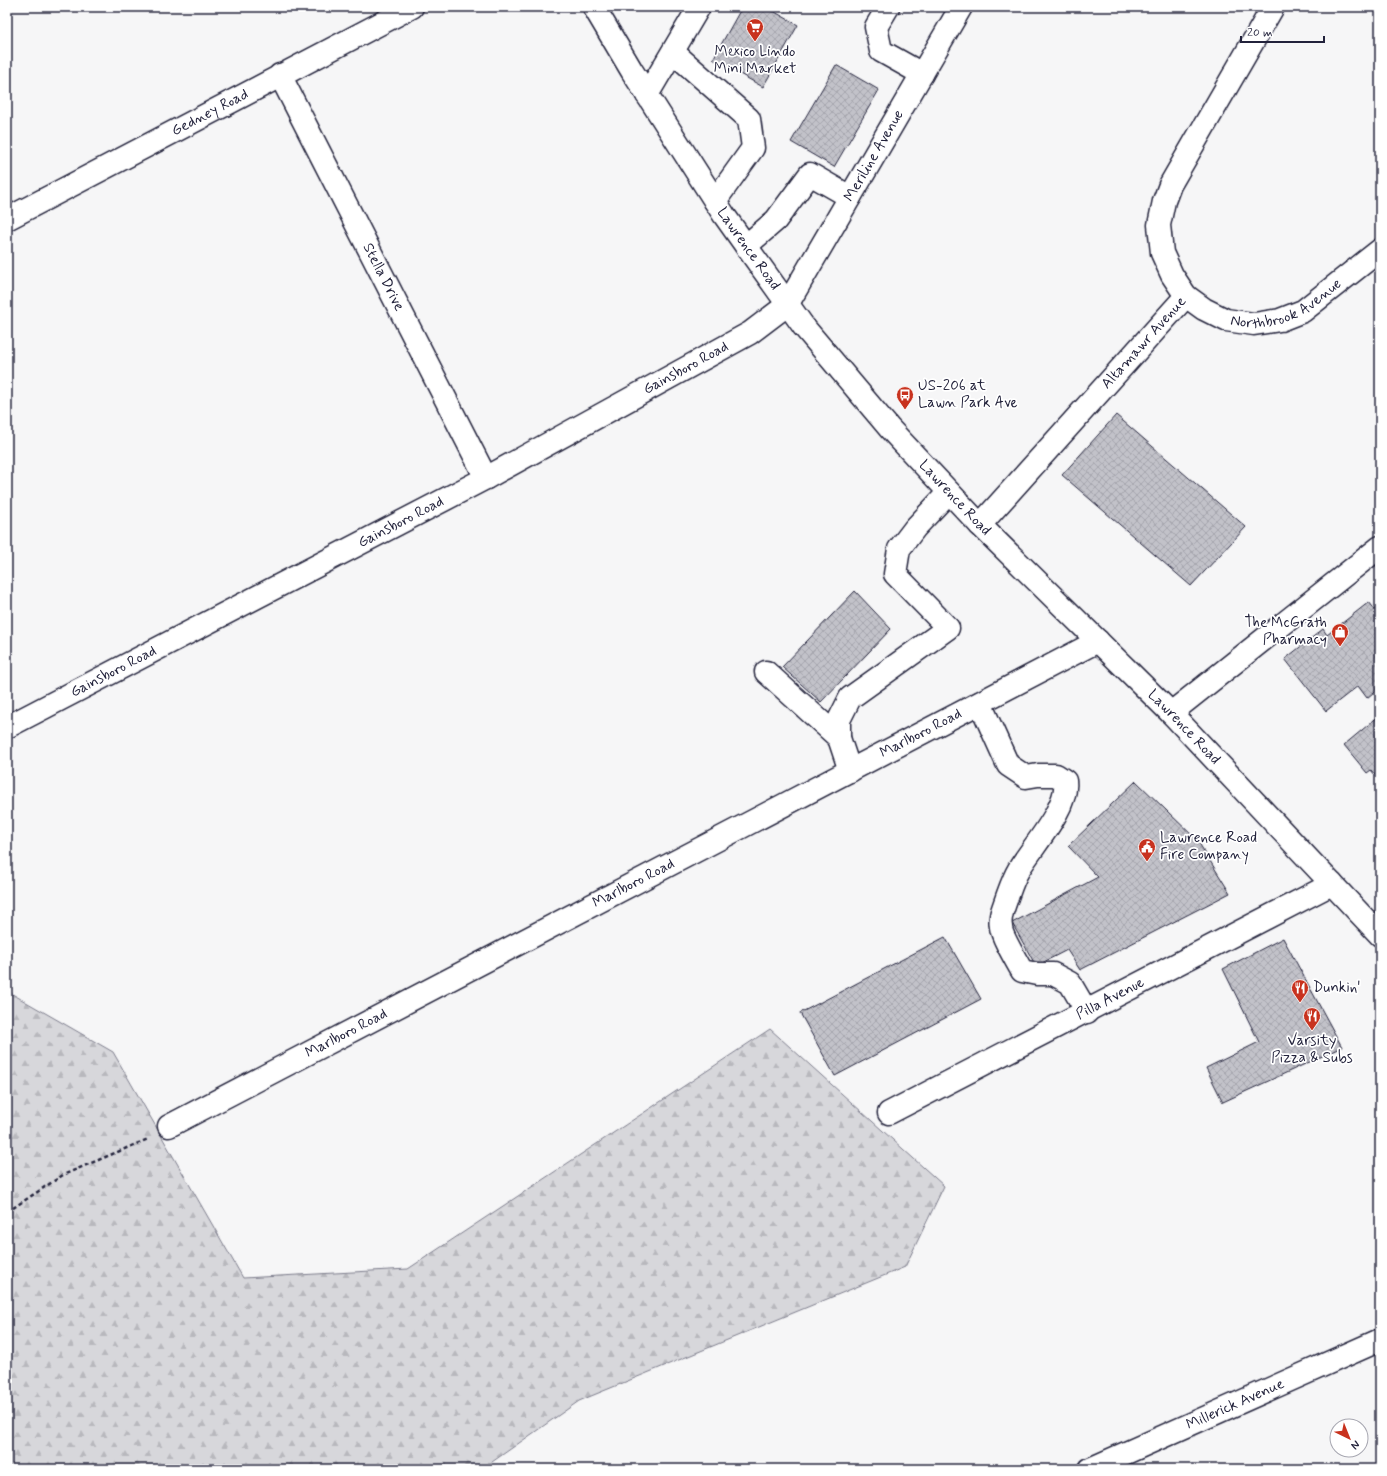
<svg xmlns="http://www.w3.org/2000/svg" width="1387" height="1476" viewBox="0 0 1387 1476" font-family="Mynerve,sans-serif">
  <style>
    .forest { fill: url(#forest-firs); stroke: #7c7c8b }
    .building { fill: url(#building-cross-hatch); stroke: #22223b }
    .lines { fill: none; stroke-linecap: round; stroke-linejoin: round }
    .minor-casing { stroke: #22223b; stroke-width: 25 }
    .major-casing { stroke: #22223b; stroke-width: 25 }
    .path { stroke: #22223b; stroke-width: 2.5; stroke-dasharray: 4 3; stroke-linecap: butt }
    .minor { stroke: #fff; stroke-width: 22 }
    .major { stroke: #fff; stroke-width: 22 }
    .labels { text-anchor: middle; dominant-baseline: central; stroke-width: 3.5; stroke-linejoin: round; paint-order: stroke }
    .poi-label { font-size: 15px; fill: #22223b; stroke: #fff; text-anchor: start }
    .street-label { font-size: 15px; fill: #22223b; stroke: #fff }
  </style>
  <defs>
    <pattern id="forest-firs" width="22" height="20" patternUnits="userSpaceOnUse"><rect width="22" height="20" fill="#d7d7db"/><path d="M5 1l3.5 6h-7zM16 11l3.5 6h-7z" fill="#b8b8bd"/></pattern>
    <pattern id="building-cross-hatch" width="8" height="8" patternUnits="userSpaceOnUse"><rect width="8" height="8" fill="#c2c2c9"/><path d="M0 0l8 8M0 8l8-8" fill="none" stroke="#a6a6ae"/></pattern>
  </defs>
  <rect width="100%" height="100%" fill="#f6f6f7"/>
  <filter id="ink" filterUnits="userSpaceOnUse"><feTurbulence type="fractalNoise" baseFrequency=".025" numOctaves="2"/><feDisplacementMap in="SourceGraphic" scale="8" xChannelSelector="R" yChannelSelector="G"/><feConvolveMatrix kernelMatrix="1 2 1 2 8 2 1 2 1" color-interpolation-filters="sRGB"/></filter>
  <g filter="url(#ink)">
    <path class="forest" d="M 7,991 L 113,1052 L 243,1278 L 408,1269 L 770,1029 L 944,1186 L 905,1267 L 579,1401 L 482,1469 L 7,1469 Z"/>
    <path class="building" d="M 742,7 L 766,7 L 798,25 L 763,87 L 713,59 Z
      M 836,65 L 879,90 L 834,167 L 791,142 Z
      M 1116,415 L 1246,527 L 1191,586 L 1062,475 Z
      M 855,591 L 891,629 L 821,702 L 782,667 Z
      M 1369,602 L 1380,616 L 1380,687 L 1367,698 L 1358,686 L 1326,711 L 1285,659 L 1323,629 L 1327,635 Z
      M 1380,715 L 1380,781 L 1371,770 L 1367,773 L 1344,745 Z
      M 1136,781 L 1197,840 L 1230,893 L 1080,970 L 1067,950 L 1036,966 L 1012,923 L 1098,877 L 1068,846 Z
      M 945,937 L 981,999 L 835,1076 L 800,1013 Z
      M 1283,938 L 1342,1047 L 1223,1102 L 1206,1068 L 1259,1042 L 1223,969 Z"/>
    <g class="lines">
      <g class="minor-casing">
        <g id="minor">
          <path d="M 888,7 L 876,27 L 881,51 L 922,74"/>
          <path id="s1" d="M 1273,7 L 1170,185 L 1164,201 L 1159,225 L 1162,253 L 1172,275 L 1186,296 L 1204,309 L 1226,320 L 1254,324 L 1280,320 L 1303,311 L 1380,250"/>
          <path d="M 673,52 L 749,119 L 753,148 L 715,201"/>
          <path id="s2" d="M 280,75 L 486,478"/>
          <path d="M 647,95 L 699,7"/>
          <path id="s3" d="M 7,219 L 412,7"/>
          <path d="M 746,246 L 776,220 L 810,174 L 850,197"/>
          <path id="s4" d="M 980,525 L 1186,296"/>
          <path d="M 766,672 L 839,738"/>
          <path d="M 980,703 L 1008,765 L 1026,777 L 1038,775 L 1056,775 L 1065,781 C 1069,807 1032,847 1019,869 C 1013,879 1010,889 1006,900 C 1003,909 999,917 1001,927 C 1001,935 1017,962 1022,971 L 1037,974 L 1053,974 L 1070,983 L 1087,1012"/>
          <path d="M 1171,713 L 1380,547"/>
          <path id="s5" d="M 7,727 L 486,478 L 750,333 L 787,305 L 961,7"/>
          <path d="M 850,771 L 839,738 L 839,720 L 850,698 L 948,628 L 895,574 L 899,549 L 915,528 L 949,492"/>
          <path id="s6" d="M 889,1113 L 1332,884"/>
          <path id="s7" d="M 169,1126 L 1098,641"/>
          <path id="s8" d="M 1090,1469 L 1380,1340"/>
        </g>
      </g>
      <g class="major-casing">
        <g id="major">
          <path id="s9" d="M 594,7 L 632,71 L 724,215 L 746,246 L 804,327 L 890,429 L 980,525 L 1171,713 L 1380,935"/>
        </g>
      </g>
      <path class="path" d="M 7,1212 L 63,1175 L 148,1139"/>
      <use href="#minor" class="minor"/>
      <use href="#major" class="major"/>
    </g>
  </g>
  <defs>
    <g id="supermarket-pin" transform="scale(0.9)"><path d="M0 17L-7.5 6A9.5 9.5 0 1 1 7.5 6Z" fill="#c8321e" stroke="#fff"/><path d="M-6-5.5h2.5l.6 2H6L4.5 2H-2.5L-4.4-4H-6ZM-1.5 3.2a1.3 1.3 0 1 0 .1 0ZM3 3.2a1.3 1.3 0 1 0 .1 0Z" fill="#fff"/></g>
    <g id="bus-pin" transform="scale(0.9)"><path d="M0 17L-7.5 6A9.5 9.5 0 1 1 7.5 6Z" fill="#c8321e" stroke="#fff"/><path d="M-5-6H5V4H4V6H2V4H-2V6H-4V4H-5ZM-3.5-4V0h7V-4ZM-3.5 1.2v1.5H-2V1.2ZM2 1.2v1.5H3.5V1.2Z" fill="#fff"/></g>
    <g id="shop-pin" transform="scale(0.9)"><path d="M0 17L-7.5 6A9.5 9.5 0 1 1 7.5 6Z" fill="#c8321e" stroke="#fff"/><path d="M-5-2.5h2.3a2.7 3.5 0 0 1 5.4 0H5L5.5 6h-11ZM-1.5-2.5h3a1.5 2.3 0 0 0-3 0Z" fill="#fff"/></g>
    <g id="civic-pin" transform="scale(0.9)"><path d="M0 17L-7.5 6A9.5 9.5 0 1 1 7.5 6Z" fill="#c8321e" stroke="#fff"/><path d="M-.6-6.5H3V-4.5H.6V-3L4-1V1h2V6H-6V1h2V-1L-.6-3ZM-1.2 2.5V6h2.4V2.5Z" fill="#fff"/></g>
    <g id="restaurant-pin" transform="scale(0.9)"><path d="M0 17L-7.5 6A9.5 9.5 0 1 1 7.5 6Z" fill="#c8321e" stroke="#fff"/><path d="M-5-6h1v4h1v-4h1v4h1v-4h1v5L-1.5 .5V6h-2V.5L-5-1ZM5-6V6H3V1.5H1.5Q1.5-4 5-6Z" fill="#fff"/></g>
  </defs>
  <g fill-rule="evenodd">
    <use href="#supermarket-pin" x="755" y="27"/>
    <use href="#bus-pin" x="905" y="395"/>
    <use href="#shop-pin" x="1340" y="632"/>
    <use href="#civic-pin" x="1147" y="847"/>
    <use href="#restaurant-pin" x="1300" y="988"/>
    <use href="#restaurant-pin" x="1312" y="1016"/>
  </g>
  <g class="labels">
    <g class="poi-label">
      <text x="755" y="52" text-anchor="middle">Mexico Lindo<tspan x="755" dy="17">Mini Market</tspan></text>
      <text x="918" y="386">US-206 at<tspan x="918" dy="17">Lawn Park Ave</tspan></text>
      <text x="1327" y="623" text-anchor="end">The McGrath<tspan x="1327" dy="17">Pharmacy</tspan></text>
      <text x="1160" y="838">Lawrence Road<tspan x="1160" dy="17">Fire Company</tspan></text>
      <text x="1313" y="988">Dunkin'</text>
      <text x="1312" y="1041" text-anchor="middle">Varsity<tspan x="1312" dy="17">Pizza &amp; Subs</tspan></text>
    </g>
    <g class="street-label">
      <text stroke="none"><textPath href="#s3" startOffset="229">Gedney Road</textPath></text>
      <text stroke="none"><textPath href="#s5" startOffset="1060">Meriline Avenue</textPath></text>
      <text stroke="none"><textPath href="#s9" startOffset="287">Lawrence Road</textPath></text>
      <text stroke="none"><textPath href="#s2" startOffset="227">Stella Drive</textPath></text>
      <text stroke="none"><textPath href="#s1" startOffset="437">Northbrook Avenue</textPath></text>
      <text stroke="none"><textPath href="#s4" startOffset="245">Altamawr Avenue</textPath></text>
      <text stroke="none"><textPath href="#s5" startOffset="768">Gainsboro Road</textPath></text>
      <text stroke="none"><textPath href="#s9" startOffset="611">Lawrence Road</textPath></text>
      <text stroke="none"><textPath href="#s5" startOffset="444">Gainsboro Road</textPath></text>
      <text stroke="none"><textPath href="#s5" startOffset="120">Gainsboro Road</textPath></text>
      <text stroke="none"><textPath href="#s9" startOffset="935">Lawrence Road</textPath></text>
      <text stroke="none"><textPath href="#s7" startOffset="848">Marlboro Road</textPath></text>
      <text stroke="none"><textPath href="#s7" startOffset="524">Marlboro Road</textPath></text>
      <text stroke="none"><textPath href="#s6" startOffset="249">Pilla Avenue</textPath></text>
      <text stroke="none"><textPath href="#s7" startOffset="200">Marlboro Road</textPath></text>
      <text stroke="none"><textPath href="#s8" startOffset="159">Millerick Avenue</textPath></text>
    </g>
  </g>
  <rect width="1387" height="1476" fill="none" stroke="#fff" stroke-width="24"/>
  <rect x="12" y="12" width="1363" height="1452" fill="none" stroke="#22223b" stroke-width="1.5" filter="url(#ink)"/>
  <g transform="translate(1349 1438) rotate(137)"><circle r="19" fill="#ffffff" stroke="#a7a7b1"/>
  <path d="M0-3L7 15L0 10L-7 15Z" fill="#c8321e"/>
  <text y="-6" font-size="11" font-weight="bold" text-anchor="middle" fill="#22223b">N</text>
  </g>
  <path d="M1241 36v6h83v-6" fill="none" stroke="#22223b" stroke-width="2"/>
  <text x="1247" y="36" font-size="12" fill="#22223b" stroke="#ffffff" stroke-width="3" paint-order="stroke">20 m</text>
</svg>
